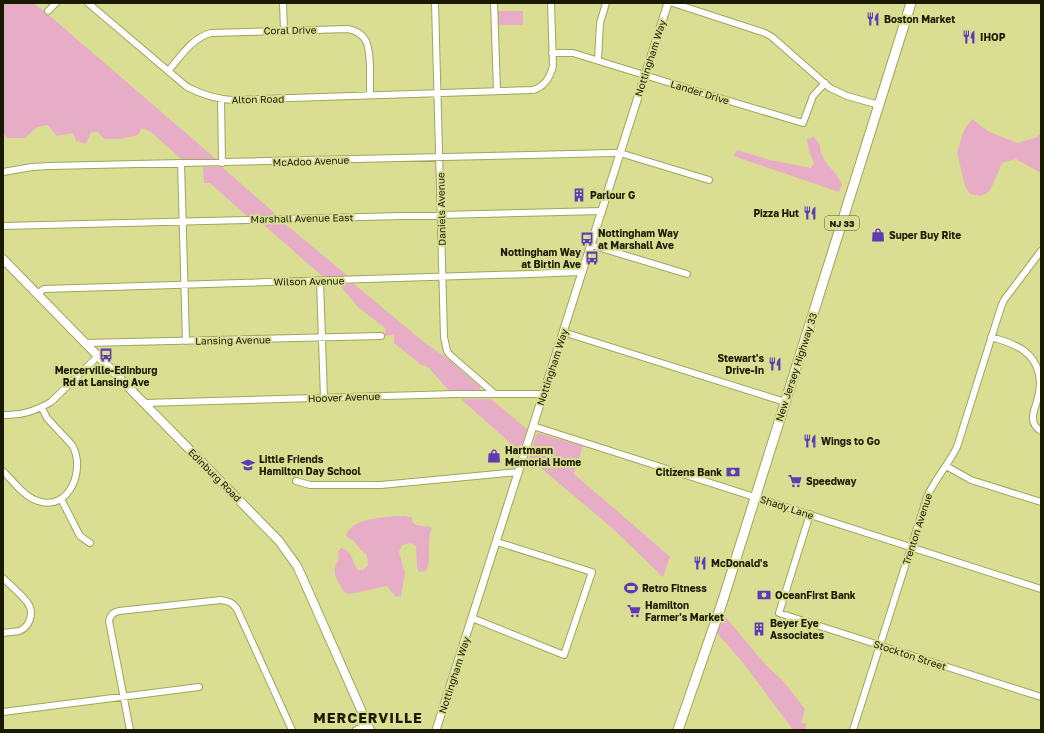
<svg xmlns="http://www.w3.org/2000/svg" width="1044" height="733" viewBox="0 0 1044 733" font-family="'Golos Text',sans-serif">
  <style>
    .green { fill: #e8adc6 }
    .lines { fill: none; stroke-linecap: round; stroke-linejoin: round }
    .minor-casing { stroke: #a1a55d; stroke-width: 8 }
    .tertiary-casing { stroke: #a1a55d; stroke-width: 9 }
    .secondary-casing { stroke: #a1a55d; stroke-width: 10 }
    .primary-casing { stroke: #a1a55d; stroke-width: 11 }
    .minor { stroke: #fff; stroke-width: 6 }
    .tertiary { stroke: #fff; stroke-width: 7 }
    .secondary { stroke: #fff; stroke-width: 8 }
    .primary { stroke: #fff; stroke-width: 9 }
    .labels { text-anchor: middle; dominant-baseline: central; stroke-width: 4; stroke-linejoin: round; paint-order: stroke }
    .shield { fill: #d9de93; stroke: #53552c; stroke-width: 1 }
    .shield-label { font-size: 9px; font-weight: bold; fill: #1a1a00 }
    .poi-label { font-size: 10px; font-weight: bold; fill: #1a1a00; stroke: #d9de93; text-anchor: start }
    .street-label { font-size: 10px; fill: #1a1a00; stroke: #d9de93 }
    .district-label { font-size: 14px; font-weight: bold; letter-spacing: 1px; fill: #1a1a00; stroke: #d9de93 }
  </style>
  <rect width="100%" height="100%" fill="#d9de93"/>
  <path class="green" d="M 3,3 L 33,3 L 43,10 L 216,159 L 182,160 L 151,132 L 142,128 L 138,135 L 120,139 L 104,139 L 98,132 L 91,132 L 86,144 L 76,141 L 73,133 L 57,136 L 48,125 L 37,127 L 25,138 L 7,138 L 3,133 Z
    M 498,11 L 523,11 L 523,25 L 498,25 Z
    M 972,119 L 989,132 L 1018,143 L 1037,137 L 1041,132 L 1041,173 L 1016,159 L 1002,163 L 990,191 L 981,196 L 970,194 L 965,186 L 957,153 L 964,130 Z
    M 814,137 L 820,145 C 819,161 836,170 842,184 L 839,192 L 733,156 L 737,150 L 770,160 L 811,168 L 814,163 L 809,151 L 807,139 Z
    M 203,167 L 222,167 L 279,217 L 248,217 L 210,183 L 204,183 Z
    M 284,223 L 349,277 L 324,278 L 263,224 Z
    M 339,284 L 354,284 L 425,343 L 448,359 L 480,387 L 480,390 L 450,392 L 429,368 L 420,364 L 394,343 L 394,335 L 385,336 L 385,328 L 358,307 Z
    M 461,399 L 491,399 L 527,429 L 520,452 Z
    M 538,433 L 583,446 L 574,474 C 606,502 639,529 670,557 L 663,577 L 612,528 L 529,458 L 536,435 Z
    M 393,516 L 405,516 L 412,518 L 413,523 C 419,527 425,525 432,528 C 425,542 433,558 426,571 L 419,572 L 417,567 L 416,546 L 411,543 L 402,545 L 399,552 L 405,573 L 401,596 L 396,597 L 387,586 L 350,594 L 344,592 C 340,585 333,576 335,568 C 337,560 340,561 338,552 L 341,548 C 354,552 351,561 358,570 L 363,570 L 368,565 L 367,555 L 359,548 L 354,541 L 349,539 L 346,535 C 354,518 376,519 393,516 Z
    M 722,613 L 766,665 L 784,682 L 805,709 L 801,723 L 807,724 L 805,729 L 808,730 L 793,730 L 744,664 L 715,631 Z"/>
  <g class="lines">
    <g class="minor-casing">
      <path id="minor" d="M 88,3 L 187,87 C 201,94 216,99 232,100 L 533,90 C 544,87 550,78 553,66 L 551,3
        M 283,3 L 284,30
        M 435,3 L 444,337 L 447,351 L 450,355 L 495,394
        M 494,3 L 497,91
        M 673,3 L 765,33 L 772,37 L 830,88 L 847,96 L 879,105
        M 48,11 L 56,3
        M 552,53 L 573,53 L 696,91 L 803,123 L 813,96 L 825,83
        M 598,60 L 600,23 L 606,3
        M 169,70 C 181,56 192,38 211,33 L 348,29 C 369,33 369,48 370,66 C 370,76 370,86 370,95
        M 221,99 L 222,163
        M 181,163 L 186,341
        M 3,172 L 32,167 L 50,166 L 613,153 L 620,153 L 709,180
        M 3,226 L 602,211
        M 591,245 L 687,274
        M 320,281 L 324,398
        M 37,294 L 44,289 C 224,282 403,279 582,272
        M 563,332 L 785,402
        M 991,337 C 1002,340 1014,344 1023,350 C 1040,362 1043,382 1037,401 C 1036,406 1032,413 1033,419 C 1033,424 1037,429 1041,431
        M 85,343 L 381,336
        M 144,403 L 455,394 L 543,394
        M 3,415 C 21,416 36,411 51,402 L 98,356
        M 533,426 L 1041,589
        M 946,466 L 971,480 L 1041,502
        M 3,471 C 13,481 24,497 38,501 C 70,512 86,468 72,445 L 47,418 L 42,408
        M 296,481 L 310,485 L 381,485 L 519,472
        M 61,499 L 80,536 L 90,543
        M 810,514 L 779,613 L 1041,697
        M 3,578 C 11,586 20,593 27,602 C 35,612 30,627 19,631 C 14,632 8,632 3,633
        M 472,618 L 564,655 L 592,572 L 497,542
        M 3,712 L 199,687
        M 130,730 L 109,621 C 110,616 113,612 119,611 L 221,600 C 229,601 233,603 237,609 L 292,730
        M 356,730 L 368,725
        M 853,730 L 927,497 C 935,479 948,465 957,447 L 1001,307 L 1004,300 L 1041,251"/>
    </g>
    <g class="tertiary-casing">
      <path id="tertiary" d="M 436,730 L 668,3"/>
    </g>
    <g class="secondary-casing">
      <path id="secondary" d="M 3,259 L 279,541 L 297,566 L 303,579 L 370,730"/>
    </g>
    <g class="primary-casing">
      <path id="primary" d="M 678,730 L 722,603 L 911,3"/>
    </g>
    <use href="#minor" class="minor"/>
    <use href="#tertiary" class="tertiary"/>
    <use href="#secondary" class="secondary"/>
    <use href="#primary" class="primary"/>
  </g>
  <defs>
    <g id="restaurant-bare" transform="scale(1.08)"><path d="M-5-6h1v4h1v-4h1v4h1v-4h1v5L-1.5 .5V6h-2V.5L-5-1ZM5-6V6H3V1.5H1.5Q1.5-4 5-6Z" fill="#5e3bb3" stroke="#d9de93" stroke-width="2.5" paint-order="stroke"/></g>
    <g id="building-bare" transform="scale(1.08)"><path d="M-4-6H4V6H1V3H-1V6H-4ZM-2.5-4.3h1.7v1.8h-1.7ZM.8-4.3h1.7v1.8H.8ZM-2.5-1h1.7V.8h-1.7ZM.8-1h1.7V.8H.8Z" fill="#5e3bb3" stroke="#d9de93" stroke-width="2.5" paint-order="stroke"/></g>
    <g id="shop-bare" transform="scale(1.08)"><path d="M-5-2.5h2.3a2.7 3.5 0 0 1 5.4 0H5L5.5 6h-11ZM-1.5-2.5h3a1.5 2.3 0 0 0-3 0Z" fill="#5e3bb3" stroke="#d9de93" stroke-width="2.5" paint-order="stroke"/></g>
    <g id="bus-bare" transform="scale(1.08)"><path d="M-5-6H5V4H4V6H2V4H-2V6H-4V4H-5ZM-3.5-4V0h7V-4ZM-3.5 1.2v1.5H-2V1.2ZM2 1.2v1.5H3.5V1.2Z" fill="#5e3bb3" stroke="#d9de93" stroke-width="2.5" paint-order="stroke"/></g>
    <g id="school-bare" transform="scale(1.08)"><path d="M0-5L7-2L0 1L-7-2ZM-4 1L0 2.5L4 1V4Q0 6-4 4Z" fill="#5e3bb3" stroke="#d9de93" stroke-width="2.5" paint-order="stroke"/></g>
    <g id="bank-bare" transform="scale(1.08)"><path d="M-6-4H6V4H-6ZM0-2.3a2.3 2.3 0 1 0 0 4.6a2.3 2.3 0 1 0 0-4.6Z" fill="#5e3bb3" stroke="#d9de93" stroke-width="2.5" paint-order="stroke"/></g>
    <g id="supermarket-bare" transform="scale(1.08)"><path d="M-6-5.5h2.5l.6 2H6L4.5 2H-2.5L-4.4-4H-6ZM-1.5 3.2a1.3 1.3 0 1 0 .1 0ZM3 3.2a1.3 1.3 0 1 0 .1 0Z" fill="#5e3bb3" stroke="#d9de93" stroke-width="2.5" paint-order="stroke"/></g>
    <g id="stadium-bare" transform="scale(1.08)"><path d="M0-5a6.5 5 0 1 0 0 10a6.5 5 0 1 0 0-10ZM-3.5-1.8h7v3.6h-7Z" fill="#5e3bb3" stroke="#d9de93" stroke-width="2.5" paint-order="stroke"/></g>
  </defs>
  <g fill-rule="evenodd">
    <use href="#restaurant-bare" x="873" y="19"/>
    <use href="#restaurant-bare" x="969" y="37"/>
    <use href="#building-bare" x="579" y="195"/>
    <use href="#restaurant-bare" x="810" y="213"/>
    <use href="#shop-bare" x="878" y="235"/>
    <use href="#bus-bare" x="587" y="239"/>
    <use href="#bus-bare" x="592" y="258"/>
    <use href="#bus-bare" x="106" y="355"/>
    <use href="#restaurant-bare" x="775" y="364"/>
    <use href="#restaurant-bare" x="810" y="441"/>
    <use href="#shop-bare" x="494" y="456"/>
    <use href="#school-bare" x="248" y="465"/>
    <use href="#bank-bare" x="733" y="472"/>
    <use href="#supermarket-bare" x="795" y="481"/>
    <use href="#restaurant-bare" x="700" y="563"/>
    <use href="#stadium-bare" x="631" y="588"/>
    <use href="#bank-bare" x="764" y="595"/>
    <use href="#supermarket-bare" x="634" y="611"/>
    <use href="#building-bare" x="759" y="629"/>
  </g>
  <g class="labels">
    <rect class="shield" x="825" y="216" width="34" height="14" rx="3"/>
    <g class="shield-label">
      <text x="842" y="223">NJ 33</text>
    </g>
    <g class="poi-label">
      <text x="884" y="19">Boston Market</text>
      <text x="980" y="37">IHOP</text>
      <text x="590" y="195">Parlour G</text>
      <text x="799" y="213" text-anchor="end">Pizza Hut</text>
      <text x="598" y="233">Nottingham Way<tspan x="598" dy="12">at Marshall Ave</tspan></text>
      <text x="889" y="235">Super Buy Rite</text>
      <text x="581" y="252" text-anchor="end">Nottingham Way<tspan x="581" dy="12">at Birtin Ave</tspan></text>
      <text x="764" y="358" text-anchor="end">Stewart's<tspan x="764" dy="12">Drive-In</tspan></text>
      <text x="106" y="370" text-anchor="middle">Mercerville-Edinburg<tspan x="106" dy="12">Rd at Lansing Ave</tspan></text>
      <text x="821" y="441">Wings to Go</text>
      <text x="505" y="450">Hartmann<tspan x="505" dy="12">Memorial Home</tspan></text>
      <text x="259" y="459">Little Friends<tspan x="259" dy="12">Hamilton Day School</tspan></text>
      <text x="722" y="472" text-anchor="end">Citizens Bank</text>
      <text x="806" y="481">Speedway</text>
      <text x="711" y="563">McDonald's</text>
      <text x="642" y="588">Retro Fitness</text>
      <text x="775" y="595">OceanFirst Bank</text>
      <text x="645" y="605">Hamilton<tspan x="645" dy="12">Farmer's Market</tspan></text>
      <text x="770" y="623">Beyer Eye<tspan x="770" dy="12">Associates</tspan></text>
    </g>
    <g class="street-label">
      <text transform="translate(290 30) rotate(-1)">Coral Drive</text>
      <text transform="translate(650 58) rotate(-72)">Nottingham Way</text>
      <text transform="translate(700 92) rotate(17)">Lander Drive</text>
      <text transform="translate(258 99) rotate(-1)">Alton Road</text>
      <text transform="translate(311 161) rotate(-2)">McAdoo Avenue</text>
      <text transform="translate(441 209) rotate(-91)">Daniels Avenue</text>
      <text transform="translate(302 218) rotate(-1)">Marshall Avenue East</text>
      <text transform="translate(309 281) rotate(-1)">Wilson Avenue</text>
      <text transform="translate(233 340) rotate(-1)">Lansing Avenue</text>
      <text transform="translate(552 367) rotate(-72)">Nottingham Way</text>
      <text transform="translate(796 367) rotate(-72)">New Jersey Highway 33</text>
      <text transform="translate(344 397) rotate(-2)">Hoover Avenue</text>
      <text transform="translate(215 475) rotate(45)">Edinburg Road</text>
      <text transform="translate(787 507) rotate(18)">Shady Lane</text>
      <text transform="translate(917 529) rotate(-72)">Trenton Avenue</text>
      <text transform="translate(910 655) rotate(18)">Stockton Street</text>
      <text transform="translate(454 675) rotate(-72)">Nottingham Way</text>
    </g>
    <g class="district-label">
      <text x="368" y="717">MERCERVILLE</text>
    </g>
  </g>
  <rect width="1044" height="733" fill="none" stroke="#1a1a00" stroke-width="8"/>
</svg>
